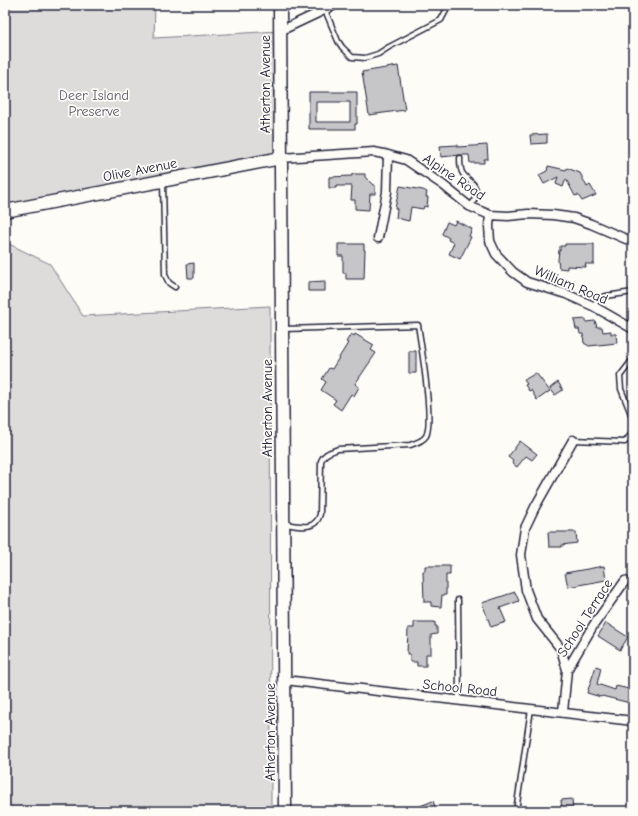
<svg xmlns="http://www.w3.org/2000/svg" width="638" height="816" viewBox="0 0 638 816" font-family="'Comic Neue',sans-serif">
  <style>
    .green { fill: #dddcdb; stroke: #807f8b }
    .building { fill: #c6c6c8; stroke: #22223b; fill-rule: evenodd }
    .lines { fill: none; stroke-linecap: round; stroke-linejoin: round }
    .lane-casing { stroke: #22223b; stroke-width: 7 }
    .street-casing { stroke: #22223b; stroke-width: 11 }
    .secondary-casing { stroke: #22223b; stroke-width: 15 }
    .lane { stroke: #fdfcf7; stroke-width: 4 }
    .street { stroke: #fdfcf7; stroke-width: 8 }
    .secondary { stroke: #fdfcf7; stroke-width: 12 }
    .labels { text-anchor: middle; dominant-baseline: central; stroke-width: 3.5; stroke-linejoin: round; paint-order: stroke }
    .street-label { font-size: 14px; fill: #22223b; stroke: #fdfcf7 }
    .park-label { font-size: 14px; fill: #5a5a6b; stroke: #fdfcf7 }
  </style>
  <rect width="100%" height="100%" fill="#fdfcf7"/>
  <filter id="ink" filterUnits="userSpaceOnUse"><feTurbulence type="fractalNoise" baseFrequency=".025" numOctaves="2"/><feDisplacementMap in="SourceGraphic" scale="8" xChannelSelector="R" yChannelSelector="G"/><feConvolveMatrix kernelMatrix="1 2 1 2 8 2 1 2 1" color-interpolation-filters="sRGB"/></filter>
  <g filter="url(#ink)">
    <path class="green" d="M 5,5 L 155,5 L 154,38 L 280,31 L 281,158 L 5,211 Z
      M 5,242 L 50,264 L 83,316 L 270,306 L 271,811 L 5,811 Z"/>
    <path class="building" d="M 398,66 L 405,110 L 369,115 L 362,72 Z
      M 309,92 L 357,92 L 357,124 L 355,124 L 355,129 L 309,129 ZM 316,102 L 350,102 L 350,122 L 316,122 Z
      M 547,134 L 547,143 L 531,144 L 530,135 Z
      M 458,145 L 458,147 L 487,145 L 488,159 L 484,159 L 484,163 L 470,163 L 469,155 L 460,155 L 441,157 L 440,146 Z
      M 548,166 L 566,170 L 567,168 L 580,173 L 587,187 L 590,185 L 596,195 L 582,201 L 578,195 L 575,196 L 566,179 L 563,187 L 556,184 L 558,177 L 544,184 L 539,175 L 547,171 Z
      M 352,174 L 365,174 L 365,177 L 373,185 L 375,185 L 375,194 L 370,194 L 369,210 L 355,209 L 355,200 L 351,200 L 352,186 L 336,186 L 336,188 L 329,188 L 329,177 L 352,176 Z
      M 400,186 L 423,190 L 427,192 L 426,197 L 428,197 L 427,207 L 424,206 L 423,209 L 411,207 L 409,221 L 396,218 L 397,209 L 395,208 Z
      M 456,221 L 472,229 L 469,236 L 471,237 L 460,259 L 449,254 L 454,243 L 448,240 L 449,238 L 442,234 L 447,222 L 454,225 Z
      M 338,244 L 364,244 L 364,250 L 365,250 L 364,279 L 346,279 L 346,273 L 343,273 L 343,256 L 338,256 Z
      M 565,244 L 594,244 L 594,264 L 585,264 L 586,267 L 567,266 L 567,269 L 559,268 L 558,260 L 559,250 L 560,251 L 560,246 L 565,246 Z
      M 194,263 L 194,278 L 188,278 L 187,264 Z
      M 325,281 L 325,291 L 308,291 L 308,282 Z
      M 586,319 L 586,322 L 595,321 L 597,327 L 602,327 L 603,332 L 611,331 L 611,334 L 616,334 L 617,343 L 589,346 L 584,343 L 583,334 L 580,334 L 579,329 L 576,329 L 574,320 Z
      M 351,334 L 354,336 L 355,334 L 374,345 L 371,350 L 376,353 L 355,384 L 359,387 L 354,396 L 351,394 L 341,410 L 333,404 L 336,400 L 321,390 L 326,382 L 322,379 L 329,368 L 332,369 L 348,343 L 346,342 Z
      M 409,351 L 416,351 L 416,373 L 409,373 Z
      M 536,373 L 550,391 L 537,400 L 531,390 L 529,391 L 525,385 L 527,384 L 524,380 Z
      M 558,382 L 563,390 L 555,395 L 550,388 Z
      M 520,441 L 537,454 L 532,460 L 526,456 L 517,467 L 512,463 L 513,461 L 508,457 Z
      M 548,532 L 576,532 L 577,543 L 562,545 L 562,547 L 549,547 Z
      M 425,566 L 450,566 L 450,575 L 446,575 L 446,595 L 442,595 L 441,607 L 431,606 L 431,602 L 424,602 L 423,571 L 425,571 Z
      M 604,566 L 606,580 L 568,587 L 565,573 Z
      M 515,592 L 519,601 L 500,608 L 506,622 L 491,627 L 482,603 Z
      M 414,622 L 435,622 L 435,626 L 437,626 L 437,634 L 431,635 L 431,654 L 426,654 L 426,666 L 417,666 L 417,662 L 410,662 L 410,654 L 407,654 L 408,628 L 414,628 Z
      M 606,623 L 628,637 L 620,650 L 598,636 Z
      M 596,666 L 601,668 L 597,684 L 615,690 L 616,686 L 633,690 L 630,703 L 602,696 L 601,697 L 587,693 Z
      M 572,799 L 573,811 L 562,811 L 561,800 Z
      M 433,801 L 436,809 L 431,811 L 407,811 Z"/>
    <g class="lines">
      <g class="lane-casing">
        <path id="lane" d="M 325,10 L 338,41 L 342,47 L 352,57 L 365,58 L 378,54 L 389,47 L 441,20 L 449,5
          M 460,158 C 460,163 460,170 463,174 C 468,181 478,184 476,195 C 475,199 473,203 471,206
          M 163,183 L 165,275 L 169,283 L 175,287
          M 594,306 L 597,300 L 606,296 L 633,292
          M 284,329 L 418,325 C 421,344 434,422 426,436 C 423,441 416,443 410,445 L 338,449 C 331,452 324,453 321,461 L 320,514 C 316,531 299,526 286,524
          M 633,359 L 620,376 L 621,389 L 633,419
          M 573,440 L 625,442 L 633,432
          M 458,600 L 459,700
          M 516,811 L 531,709"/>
      </g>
      <g class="street-casing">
        <path id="street" d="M 280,31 L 335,5
          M 281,158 L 374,152 L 388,155 L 406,160 L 443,185 L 469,206 L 490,215 L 508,216 L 528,214 L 553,215 L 574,218 L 591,224 L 626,239 L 633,240
          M 490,215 L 489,226 L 490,241 L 496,254 L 513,272 L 527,282 L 566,294 L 593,306 L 633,329
          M 378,238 L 387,192 L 388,155
          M 567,670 L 593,626 L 625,581
          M 285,680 L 633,721
          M 563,712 L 567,670 L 561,649 L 537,619 L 526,590 L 521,555 L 525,528 L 535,507 L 573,440"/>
      </g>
      <g class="secondary-casing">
        <path id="secondary" d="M 280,5 L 285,811
          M 5,211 L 281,158"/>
      </g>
      <use href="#lane" class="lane"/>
      <use href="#street" class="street"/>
      <use href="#secondary" class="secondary"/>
    </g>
  </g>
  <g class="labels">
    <g class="street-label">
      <text transform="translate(265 84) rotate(-90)">Atherton Avenue</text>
      <text transform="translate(140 170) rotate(-11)">Olive Avenue</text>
      <text transform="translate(454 177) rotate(34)">Alpine Road</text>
      <text transform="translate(571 285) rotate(23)">William Road</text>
      <text transform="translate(267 408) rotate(-90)">Atherton Avenue</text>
      <text transform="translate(585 618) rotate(-57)">School Terrace</text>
      <text transform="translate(460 688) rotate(6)">School Road</text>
      <text transform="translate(270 732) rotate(-90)">Atherton Avenue</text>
    </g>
    <g class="park-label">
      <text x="94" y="95">Deer Island<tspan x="94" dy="16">Preserve</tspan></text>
    </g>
  </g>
  <rect width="638" height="816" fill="none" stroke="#fdfcf7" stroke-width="20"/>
  <rect x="10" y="10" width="618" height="796" fill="none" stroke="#22223b" stroke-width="1.5" filter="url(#ink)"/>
</svg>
